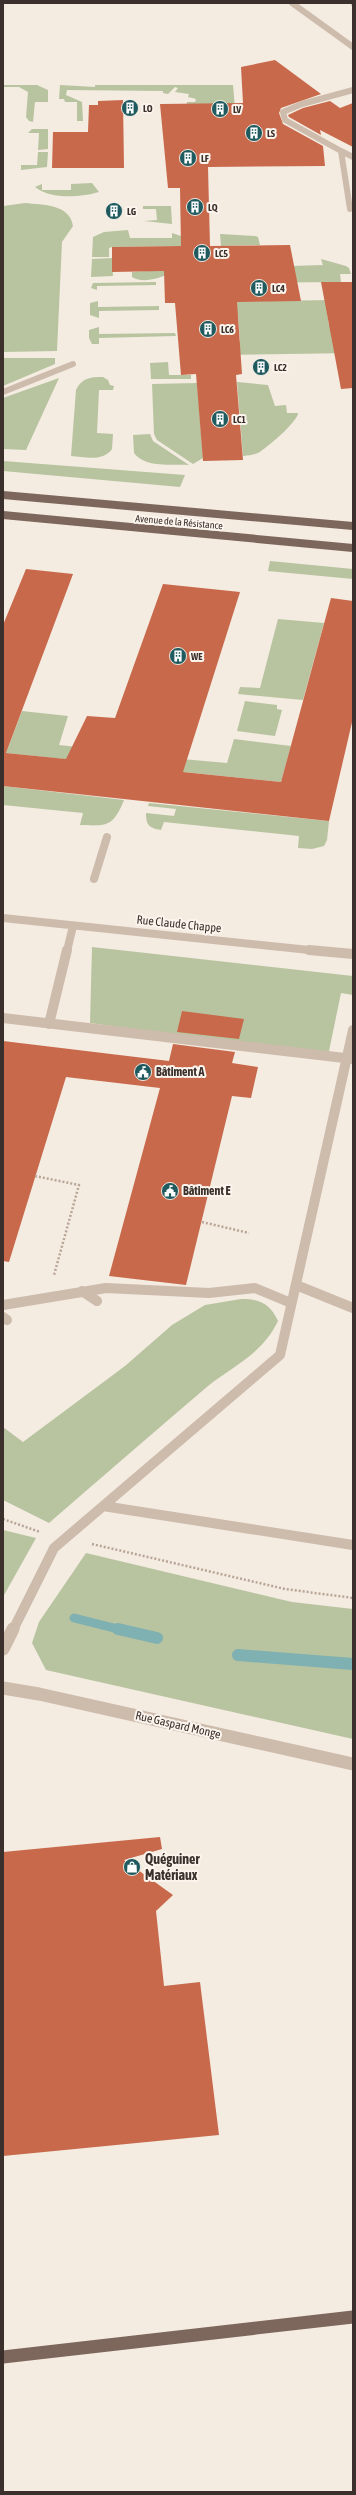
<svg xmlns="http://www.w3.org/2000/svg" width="356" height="2495" viewBox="0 0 356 2495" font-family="'Asap Condensed',sans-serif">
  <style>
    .green { fill: #b8c4a0 }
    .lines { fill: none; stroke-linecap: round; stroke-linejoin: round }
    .stream-far1 { stroke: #7fb0b2; stroke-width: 9 }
    .stream { stroke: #7fb0b2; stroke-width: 12 }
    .building { fill: #c8694b }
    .path-far1 { stroke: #b9a596; stroke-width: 1.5; stroke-dasharray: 1 1; stroke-linecap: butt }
    .path { stroke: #b9a596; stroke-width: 2.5; stroke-dasharray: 2 2; stroke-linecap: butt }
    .minor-far3 { stroke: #cdbbac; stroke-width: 6 }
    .minor-far2 { stroke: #cdbbac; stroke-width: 8 }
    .minor-far1 { stroke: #cdbbac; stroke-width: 10 }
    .minor { stroke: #cdbbac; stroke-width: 13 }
    .major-far1 { stroke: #7d675c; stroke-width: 8 }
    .major { stroke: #7d675c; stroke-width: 13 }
    .labels { text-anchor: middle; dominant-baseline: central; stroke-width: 4; stroke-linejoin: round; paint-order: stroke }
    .far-poi-label { font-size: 10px; font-weight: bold; fill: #3b302b; stroke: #fbf5ee; text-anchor: start }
    .far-street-label { font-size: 10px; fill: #3b302b; stroke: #fbf5ee }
    .street-label { font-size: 12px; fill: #3b302b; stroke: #fbf5ee }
    .poi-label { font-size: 12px; font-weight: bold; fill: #3b302b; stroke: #fbf5ee; text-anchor: start }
    .near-poi-label { font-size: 14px; font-weight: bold; fill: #3b302b; stroke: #fbf5ee; text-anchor: start }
  </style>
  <rect width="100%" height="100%" fill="#f4ebe1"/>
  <path class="green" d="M 3,85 L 37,85 L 48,90 L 48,102 L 35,102 L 33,122 L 29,121 L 26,117 L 28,92 L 19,87 L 3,87 Z
    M 60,85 L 95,87 L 95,85 L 233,85 L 235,108 L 186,112 L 187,102 L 195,102 L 196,99 L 188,97 L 189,94 L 175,92 L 178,88 L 175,87 L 168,94 L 163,93 L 163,91 L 67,90 L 66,95 L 82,102 L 83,121 L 77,121 L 77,102 L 65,102 L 64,99 L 59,99 Z
    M 32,129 L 48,129 L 48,149 L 38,150 L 39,133 L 28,133 Z
    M 38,152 L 48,152 L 47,167 L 21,170 L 21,165 L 37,165 Z
    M 92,183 L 99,192 C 82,197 51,200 35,187 L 42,184 L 42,190 L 71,190 L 71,184 Z
    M 25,203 C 43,205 70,204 73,226 L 62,242 L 57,351 L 3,352 L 3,206 Z
    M 143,206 L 171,206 L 172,224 L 144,221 L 157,220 L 156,209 L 143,209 Z
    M 128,230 L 130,238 L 172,238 L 172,233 L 184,237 L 187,246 L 112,247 L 109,248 L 109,257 L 92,257 L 93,237 L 104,232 Z
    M 220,234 L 255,236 L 258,237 L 260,245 L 221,246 Z
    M 112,258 L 113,276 L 91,277 L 92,259 Z
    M 321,259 L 346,266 L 349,268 L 351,274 L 340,274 L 341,282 L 225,283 L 293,266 L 323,265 Z
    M 177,269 C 166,276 146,285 132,277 L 132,272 Z
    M 156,282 L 156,285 L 97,286 L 97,290 L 91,288 L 93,283 Z
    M 331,300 L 326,307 L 329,325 L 353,325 L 353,353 L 221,355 L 240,341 L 238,315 L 216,302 Z
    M 98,301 L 98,307 L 159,306 L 159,310 L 99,311 L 99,318 L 90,315 L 90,303 Z
    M 99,327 L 99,334 L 175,333 L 176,336 L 99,338 L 99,344 L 92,344 L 89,338 L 89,330 Z
    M 3,358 L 55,358 L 55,364 L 3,386 Z
    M 168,362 L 169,375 L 191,375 L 191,379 L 151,379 L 150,363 Z
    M 103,377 L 108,380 L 110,385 L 114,386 L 113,390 L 99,390 L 97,433 L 113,434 L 112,449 C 103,462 85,457 71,456 L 76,390 C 82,378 90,377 103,377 Z
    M 59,378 L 26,450 L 3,449 L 3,398 Z
    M 237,382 L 268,385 L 275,406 L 286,405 L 287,413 L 298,413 C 298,421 269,446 261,451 C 256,455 250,455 243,456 Z
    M 197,383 L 203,458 L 193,464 L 157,440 L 154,434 L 152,384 Z
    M 150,434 L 153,441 L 189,465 C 172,464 145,468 134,453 L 133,435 Z
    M 3,461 L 185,475 L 180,487 L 3,471 Z
    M 270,561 L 353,569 L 353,579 L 268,571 Z
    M 278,619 L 324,623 L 303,700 L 238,694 L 240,687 L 260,688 Z
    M 245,701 L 277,705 L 277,709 L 282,710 L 275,736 L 237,731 Z
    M 22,711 L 68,716 L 59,745 L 136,753 L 132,766 L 6,753 Z
    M 234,739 L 291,746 L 281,782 L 145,768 L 148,756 L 227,763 Z
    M 3,786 L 124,800 C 113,827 107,826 80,825 L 83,813 L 3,805 Z
    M 149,803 L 329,821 L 327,840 L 324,846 L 312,849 L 298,848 L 299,836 L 164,822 L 161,830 C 149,828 146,825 146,813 L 174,816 L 176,809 L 148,806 Z
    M 92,947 L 353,976 L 353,995 L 341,993 L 328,1056 L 90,1023 Z
    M 241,1299 C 260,1299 270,1304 278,1321 C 262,1354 236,1364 208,1386 C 155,1431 102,1477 49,1523 L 3,1500 L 3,1427 L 23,1442 L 125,1366 L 172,1325 L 205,1305 Z
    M 3,1530 L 36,1538 L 3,1597 Z
    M 86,1553 L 292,1602 L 353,1609 L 353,1739 L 46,1670 L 32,1643 L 39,1622 Z"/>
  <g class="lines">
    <path class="stream-far1" d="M 74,1618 L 122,1630"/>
    <path class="stream" d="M 118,1629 L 157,1638
      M 238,1655 L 353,1664"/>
  </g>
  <path class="building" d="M 275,60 L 321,94 L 281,108 L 279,113 L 283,124 L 323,146 L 325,166 L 208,167 L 210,246 L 290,245 L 301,301 L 237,302 L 242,374 L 236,375 L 243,460 L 203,461 L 196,374 L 181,375 L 175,303 L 165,303 L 164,271 L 112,272 L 112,247 L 181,246 L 180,188 L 168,188 L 160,104 L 243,103 L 241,67 Z
    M 123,100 L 124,168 L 52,168 L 53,132 L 88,132 L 89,105 L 98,105 L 98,101 Z
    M 330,101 L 340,108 L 353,103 L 353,147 L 320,130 L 321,135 L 289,117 L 288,115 L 303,108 Z
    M 321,282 L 353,282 L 353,388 L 341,389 Z
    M 26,569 L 73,574 L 6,753 L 66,759 L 87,716 L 115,718 L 163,584 L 240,592 L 183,772 L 281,782 L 331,598 L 353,601 L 353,718 L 329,821 L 3,786 L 3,625 Z
    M 182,1011 L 244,1019 L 239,1039 L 177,1032 Z
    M 3,1041 L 169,1061 L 173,1044 L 235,1052 L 232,1063 L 258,1067 L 251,1098 L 232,1096 L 186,1285 L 109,1276 L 160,1088 L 66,1077 L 9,1262 L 3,1261 Z
    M 160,1837 L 162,1849 L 124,1860 L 173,1895 L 156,1911 L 164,1986 L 200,1982 L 219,2135 L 3,2156 L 3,1852 Z"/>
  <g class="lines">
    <path class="path-far1" d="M 350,3 L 353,6"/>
    <path class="path" d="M 35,1176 L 79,1185 L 54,1275
      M 202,1222 L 249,1233
      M 3,1519 L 40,1532
      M 92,1544 L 285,1589 L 353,1598"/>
    <path class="minor-far3" d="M 292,3 L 353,47
      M 341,151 L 353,157
      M 350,209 L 341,151 L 285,120 L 283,112 L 302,104 L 353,90
      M 3,392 L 73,364"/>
    <path class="minor-far2" d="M 94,879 L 107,837
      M 3,918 L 319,951
      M 67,951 L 73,926"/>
    <path class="minor-far1" d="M 309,950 L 353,954
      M 3,1018 L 353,1059
      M 49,1024 L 67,950
      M 296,1285 L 353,1308
      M 82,1291 L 97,1301
      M 3,1305 L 106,1288 L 209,1293 L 255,1288 L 291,1303
      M 3,1317 L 7,1320
      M 103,1506 L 353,1545
      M 13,1630 L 54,1548 L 280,1355 L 353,1030"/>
    <path class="minor" d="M 3,1649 L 13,1629
      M 3,1688 L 39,1694 L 353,1764"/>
    <path class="major-far1" d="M 3,495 L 353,526
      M 3,515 L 353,548"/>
    <path class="major" d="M 3,2357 L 353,2317"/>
  </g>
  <defs>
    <g id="building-disc" transform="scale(0.9)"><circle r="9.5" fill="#1f5a5e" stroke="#fbf5ee"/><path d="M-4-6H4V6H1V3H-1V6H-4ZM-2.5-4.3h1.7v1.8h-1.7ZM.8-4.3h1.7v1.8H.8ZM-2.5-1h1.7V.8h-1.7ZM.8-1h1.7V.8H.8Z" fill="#fff"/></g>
    <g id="civic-disc" transform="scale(0.9)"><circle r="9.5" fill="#1f5a5e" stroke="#fbf5ee"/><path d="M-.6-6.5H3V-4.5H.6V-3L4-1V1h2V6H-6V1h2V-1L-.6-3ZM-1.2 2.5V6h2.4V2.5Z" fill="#fff"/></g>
    <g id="shop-disc" transform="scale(0.9)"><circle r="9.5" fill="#1f5a5e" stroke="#fbf5ee"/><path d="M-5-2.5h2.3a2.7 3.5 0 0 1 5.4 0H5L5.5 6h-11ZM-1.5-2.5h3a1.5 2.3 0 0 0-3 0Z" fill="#fff"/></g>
  </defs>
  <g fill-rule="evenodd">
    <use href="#building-disc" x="130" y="108"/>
    <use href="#building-disc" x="220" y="109"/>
    <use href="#building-disc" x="254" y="133"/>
    <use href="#building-disc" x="188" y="158"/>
    <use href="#building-disc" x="195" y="207"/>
    <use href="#building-disc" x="114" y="211"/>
    <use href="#building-disc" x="202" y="253"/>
    <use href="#building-disc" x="259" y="288"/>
    <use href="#building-disc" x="208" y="329"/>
    <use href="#building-disc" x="261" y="367"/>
    <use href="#building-disc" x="220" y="419"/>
    <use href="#building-disc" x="178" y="656"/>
    <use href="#civic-disc" x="143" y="1072"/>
    <use href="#civic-disc" x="170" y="1191"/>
    <use href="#shop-disc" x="132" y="1867"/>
  </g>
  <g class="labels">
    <g class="far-poi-label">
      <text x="143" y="108">LO</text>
      <text x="233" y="109">LV</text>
      <text x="267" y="133">LS</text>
      <text x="201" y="158">LF</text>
      <text x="208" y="207">LQ</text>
      <text x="127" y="211">LG</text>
      <text x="215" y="253">LC5</text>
      <text x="272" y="288">LC4</text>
      <text x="221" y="329">LC6</text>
      <text x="274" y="367">LC2</text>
      <text x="233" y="419">LC1</text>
      <text x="191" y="656">WE</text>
    </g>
    <g class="far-street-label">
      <text transform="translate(179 522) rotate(5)">Avenue de la Résistance</text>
    </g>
    <g class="street-label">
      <text transform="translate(179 924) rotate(6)">Rue Claude Chappe</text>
      <text transform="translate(178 1725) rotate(13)">Rue Gaspard Monge</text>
    </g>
    <g class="poi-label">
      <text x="156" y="1072">Bâtiment A</text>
      <text x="183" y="1191">Bâtiment E</text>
    </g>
    <g class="near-poi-label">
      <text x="145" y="1859">Quéguiner<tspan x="145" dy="16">Matériaux</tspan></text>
    </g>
  </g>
  <rect width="356" height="2495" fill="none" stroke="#3b302b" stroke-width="8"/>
</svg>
